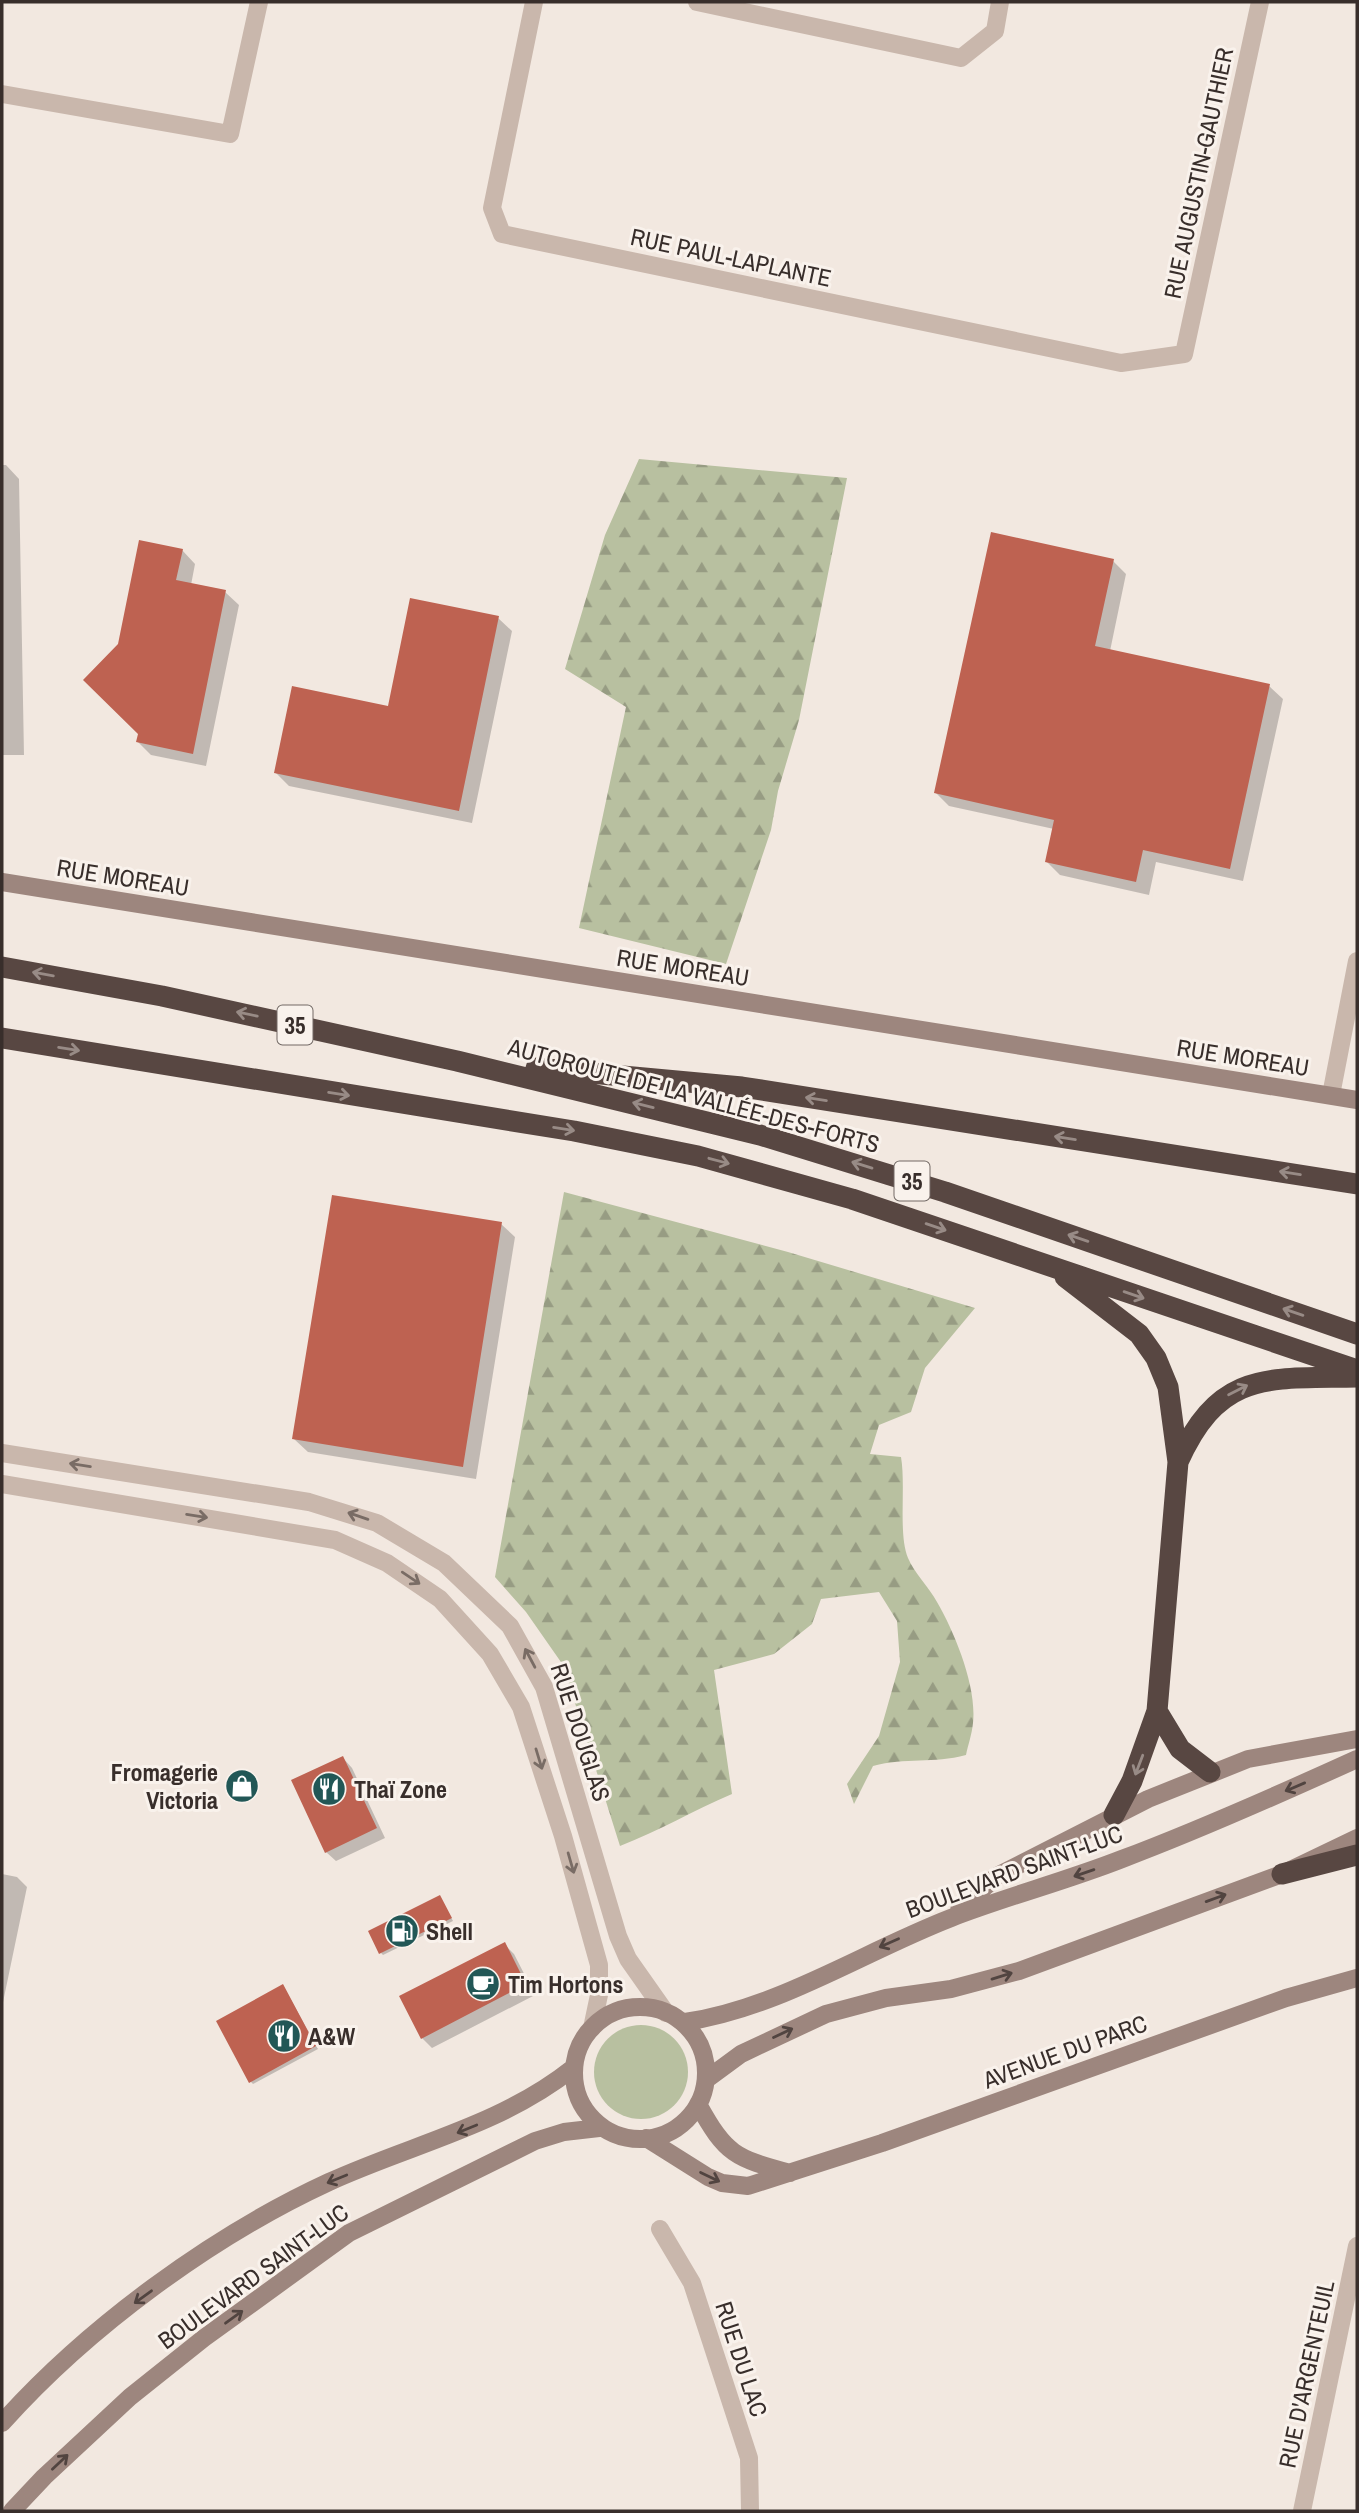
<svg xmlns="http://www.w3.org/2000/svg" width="1359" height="2513" viewBox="0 0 1359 2513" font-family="'Archivo Narrow',sans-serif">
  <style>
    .green { fill: #b8c0a0 }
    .forest { fill: url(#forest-firs) }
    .shadow { fill: #0003 }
    .building { fill: #be6251 }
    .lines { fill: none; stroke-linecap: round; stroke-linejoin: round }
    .street { stroke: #c9b7ac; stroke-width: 18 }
    .secondary { stroke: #9d867e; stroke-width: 18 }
    .highway { stroke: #584742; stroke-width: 21 }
    .oneway { stroke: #988b86 }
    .oneway2 { stroke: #796c65 }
    .oneway3 { stroke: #514440 }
    .labels { text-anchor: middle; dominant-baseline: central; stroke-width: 6; stroke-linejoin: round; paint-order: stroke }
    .shield { fill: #f9f2ec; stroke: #726965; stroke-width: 2 }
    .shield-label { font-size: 23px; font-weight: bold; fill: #382e2b }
    .street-label { font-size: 24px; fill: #382e2b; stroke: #f9f2ec }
    .poi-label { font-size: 24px; font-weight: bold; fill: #382e2b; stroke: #f9f2ec; text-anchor: start }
  </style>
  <defs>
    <pattern id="forest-firs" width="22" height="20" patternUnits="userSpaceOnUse" patternTransform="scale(1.75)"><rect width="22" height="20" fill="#b8c0a0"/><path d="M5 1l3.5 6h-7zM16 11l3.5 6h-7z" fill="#979c83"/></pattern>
  </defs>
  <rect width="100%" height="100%" fill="#f2e8e0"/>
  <path class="green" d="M594 2072a47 47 0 1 1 94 0a47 47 0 1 1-94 0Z"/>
  <path class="forest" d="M 639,459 L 847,478 L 799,720 L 778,791 L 771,830 L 726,964 L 579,928 L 626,707 L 565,669 L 605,535 Z
    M 564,1192 L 788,1252 L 975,1308 L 925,1368 L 911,1412 L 879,1425 L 870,1454 L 901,1457 C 906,1486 898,1534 908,1558 C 914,1573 929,1587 937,1602 C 955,1633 977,1687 973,1723 C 972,1734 968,1745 966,1755 C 933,1764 906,1757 873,1766 L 854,1804 L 847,1784 L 879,1736 L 900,1662 L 897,1621 L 879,1592 L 821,1599 L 812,1624 L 774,1654 L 714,1670 L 732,1794 C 694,1810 659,1831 620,1846 L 563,1665 L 526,1612 L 495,1577 Z"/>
  <path class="shadow" d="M 2,465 L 6,465 L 19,479 L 24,755 L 2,755 Z
    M 182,550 L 195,564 L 191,585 L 225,592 L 239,605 L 206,766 L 151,755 L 138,742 L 139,733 L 119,645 Z
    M 1113,561 L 1126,574 L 1110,651 L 1269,686 L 1283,699 L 1243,881 L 1156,862 L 1149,895 L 1060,875 L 1047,862 L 1054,829 L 949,806 L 936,793 Z
    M 498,618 L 512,631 L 472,823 L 289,786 L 276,773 L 389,708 Z
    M 501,1224 L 515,1237 L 476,1479 L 308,1452 L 294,1439 Z
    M 343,1758 L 352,1768 L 385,1838 L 336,1861 L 326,1852 Z
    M 2,1874 L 17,1877 L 27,1887 L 2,2007 Z
    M 440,1897 L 453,1921 L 383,1955 L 381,1953 Z
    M 504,1944 L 514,1954 L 535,1995 L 432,2048 L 422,2038 Z
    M 285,1989 L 318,2049 L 253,2084 L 251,2082 Z"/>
  <path class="building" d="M 991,532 L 1114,559 L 1095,646 L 1270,684 L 1230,869 L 1143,850 L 1136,882 L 1045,862 L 1054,820 L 934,793 Z
    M 139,540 L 183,549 L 176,580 L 226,590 L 193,754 L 136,742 L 138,734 L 83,680 L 118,644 Z
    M 410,598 L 499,616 L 459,811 L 274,773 L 292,686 L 388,706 Z
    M 332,1195 L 502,1222 L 463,1467 L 292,1439 Z
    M 343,1756 L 377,1828 L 325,1853 L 291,1780 Z
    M 440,1895 L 452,1918 L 379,1954 L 368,1931 Z
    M 505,1942 L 526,1984 L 421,2039 L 399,1996 Z
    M 283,1984 L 316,2046 L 249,2083 L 216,2021 Z"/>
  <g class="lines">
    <path class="street" d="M 534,2 L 492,208 L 502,234 L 1121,363 L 1184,354 L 1260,2
      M 697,2 L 961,58 L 995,31 L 1000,2
      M 2,94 L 230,134 L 259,2
      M 1331,1095 L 1357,961
      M 2,1453 L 309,1502 L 377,1523 L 444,1563 L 510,1626 L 544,1687 L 618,1936 L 628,1959 L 666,2013
      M 2,1484 L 335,1540 L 387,1563 L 440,1599 L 490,1654 L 521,1707 L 563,1836 L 599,1965 L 599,1995 L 592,2028
      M 660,2229 L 692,2283 L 749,2458 L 750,2511
      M 1302,2511 L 1357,2246"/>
    <path class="secondary" d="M 2,882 L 1357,1100
      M 959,1910 L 997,1876 L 1148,1799 L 1248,1759 L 1357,1739
      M574 2073a66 66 0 1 1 132 0a66 66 0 1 1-132 0Z
      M 685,2022 C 779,2008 863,1952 951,1918 C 1008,1896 1066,1881 1122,1859 C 1202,1829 1280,1794 1357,1759
      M 707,2079 L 741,2054 L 826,2014 L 886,1998 L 951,1989 L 1019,1971 L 1282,1874 L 1357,1838
      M 698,2104 C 726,2155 735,2158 790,2173
      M 646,2138 L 708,2177 L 722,2183 L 748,2186 L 882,2143 L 1286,1998 L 1357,1978
      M 2,2423 C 88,2327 212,2236 329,2182 C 412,2144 500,2126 573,2068
      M 12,2511 L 44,2477 L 130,2397 L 204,2338 L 349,2233 L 535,2141 L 564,2132 L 599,2128"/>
    <path class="highway" d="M 2,967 L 162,996 L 457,1061 L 760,1135 L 945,1192 L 1357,1334
      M 2,1038 L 574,1131 L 698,1156 L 852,1199 L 1357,1370
      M 536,1068 L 742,1087 L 1357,1184
      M 1065,1277 L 1139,1334 L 1156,1358 L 1168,1387 L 1178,1462 L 1157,1711 L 1132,1781 L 1114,1815
      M 1178,1462 C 1220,1369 1268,1379 1357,1377
      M 1157,1711 L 1180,1749 L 1210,1772
      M 1282,1874 L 1357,1855"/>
  </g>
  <defs><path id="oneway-shaft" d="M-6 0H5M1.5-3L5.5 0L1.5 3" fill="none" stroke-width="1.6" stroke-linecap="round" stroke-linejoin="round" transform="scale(1.75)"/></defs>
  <g class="oneway">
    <use href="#oneway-shaft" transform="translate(43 974) rotate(-170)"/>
    <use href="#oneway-shaft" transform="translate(247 1014) rotate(-168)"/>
    <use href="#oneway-shaft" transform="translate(69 1049) rotate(9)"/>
    <use href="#oneway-shaft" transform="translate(339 1094) rotate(9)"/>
    <use href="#oneway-shaft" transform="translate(816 1099) rotate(-171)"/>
    <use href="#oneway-shaft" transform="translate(643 1105) rotate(-166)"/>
    <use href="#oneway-shaft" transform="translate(564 1129) rotate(9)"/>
    <use href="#oneway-shaft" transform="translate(1065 1138) rotate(-171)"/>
    <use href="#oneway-shaft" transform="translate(719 1161) rotate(15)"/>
    <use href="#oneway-shaft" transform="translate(862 1165) rotate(-163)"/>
    <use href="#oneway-shaft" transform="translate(1290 1173) rotate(-171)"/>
    <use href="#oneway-shaft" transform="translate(936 1227) rotate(19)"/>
    <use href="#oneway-shaft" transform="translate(1078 1238) rotate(-161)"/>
    <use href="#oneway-shaft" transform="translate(1134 1295) rotate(19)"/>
    <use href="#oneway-shaft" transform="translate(1293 1312) rotate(-161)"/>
    <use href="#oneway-shaft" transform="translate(1238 1390) rotate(-27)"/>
    <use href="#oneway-shaft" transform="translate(1139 1765) rotate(111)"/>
  </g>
  <g class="oneway2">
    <use href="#oneway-shaft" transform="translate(80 1465) rotate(-171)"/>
    <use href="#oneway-shaft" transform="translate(197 1516) rotate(9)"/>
    <use href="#oneway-shaft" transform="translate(358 1516) rotate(-161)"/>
    <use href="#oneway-shaft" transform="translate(411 1578) rotate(34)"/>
    <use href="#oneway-shaft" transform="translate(530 1658) rotate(-118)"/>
    <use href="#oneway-shaft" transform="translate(539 1759) rotate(73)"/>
    <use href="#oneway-shaft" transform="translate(571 1863) rotate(74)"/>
  </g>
  <g class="oneway3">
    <use href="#oneway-shaft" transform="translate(1295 1787) rotate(157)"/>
    <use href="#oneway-shaft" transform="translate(1084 1873) rotate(161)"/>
    <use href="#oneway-shaft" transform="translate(1216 1898) rotate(-20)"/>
    <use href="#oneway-shaft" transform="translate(889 1943) rotate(156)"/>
    <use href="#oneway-shaft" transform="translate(1002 1976) rotate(-17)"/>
    <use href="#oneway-shaft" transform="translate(783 2033) rotate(-25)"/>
    <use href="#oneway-shaft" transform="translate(467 2129) rotate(158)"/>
    <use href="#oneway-shaft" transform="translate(710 2177) rotate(26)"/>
    <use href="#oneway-shaft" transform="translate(337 2179) rotate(158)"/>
    <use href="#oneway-shaft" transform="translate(143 2297) rotate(144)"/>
    <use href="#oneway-shaft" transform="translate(234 2317) rotate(-36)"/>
    <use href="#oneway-shaft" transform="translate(60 2462) rotate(-43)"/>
  </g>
  <defs>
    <g id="shop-disc" transform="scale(1.75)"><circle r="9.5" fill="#225756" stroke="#f9f2ec"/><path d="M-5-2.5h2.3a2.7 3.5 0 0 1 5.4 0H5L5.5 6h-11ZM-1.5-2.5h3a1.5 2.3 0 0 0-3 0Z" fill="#fff"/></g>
    <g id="restaurant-disc" transform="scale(1.75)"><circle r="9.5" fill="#225756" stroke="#f9f2ec"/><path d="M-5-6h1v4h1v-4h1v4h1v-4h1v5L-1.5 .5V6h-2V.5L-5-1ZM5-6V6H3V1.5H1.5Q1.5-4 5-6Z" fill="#fff"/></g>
    <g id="fuel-disc" transform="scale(1.75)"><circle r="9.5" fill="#225756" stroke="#f9f2ec"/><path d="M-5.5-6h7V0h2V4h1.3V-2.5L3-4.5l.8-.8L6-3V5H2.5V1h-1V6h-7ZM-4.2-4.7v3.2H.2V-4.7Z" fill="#fff"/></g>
    <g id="cafe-disc" transform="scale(1.75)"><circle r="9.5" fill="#225756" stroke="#f9f2ec"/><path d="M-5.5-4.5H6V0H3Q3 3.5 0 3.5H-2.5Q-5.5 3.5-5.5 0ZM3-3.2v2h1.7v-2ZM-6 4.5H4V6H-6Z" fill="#fff"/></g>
  </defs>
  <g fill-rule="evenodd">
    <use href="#shop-disc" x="242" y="1786"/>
    <use href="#restaurant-disc" x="329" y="1789"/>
    <use href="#fuel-disc" x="402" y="1931"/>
    <use href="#cafe-disc" x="483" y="1984"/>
    <use href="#restaurant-disc" x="284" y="2036"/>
  </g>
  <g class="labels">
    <g class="shield">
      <rect x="277.5" y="1005.5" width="35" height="39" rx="5"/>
      <rect x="894.5" y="1161.5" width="35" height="39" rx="5"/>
    </g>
    <g class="shield-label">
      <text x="295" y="1025">35</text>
      <text x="912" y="1181">35</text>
    </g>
    <g class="street-label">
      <text transform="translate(1198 173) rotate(-78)">RUE AUGUSTIN-GAUTHIER</text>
      <text transform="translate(731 257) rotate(12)">RUE PAUL-LAPLANTE</text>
      <text transform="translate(123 877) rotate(9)">RUE MOREAU</text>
      <text transform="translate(683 967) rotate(9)">RUE MOREAU</text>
      <text transform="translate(1243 1057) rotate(9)">RUE MOREAU</text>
      <text transform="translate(694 1095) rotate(15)">AUTOROUTE DE LA VALLÉE-DES-FORTS</text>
      <text transform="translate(581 1732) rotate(72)">RUE DOUGLAS</text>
      <text transform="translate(1014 1871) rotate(-20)">BOULEVARD SAINT-LUC</text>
      <text transform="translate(1065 2051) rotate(-20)">AVENUE DU PARC</text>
      <text transform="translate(253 2276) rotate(-36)">BOULEVARD SAINT-LUC</text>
      <text transform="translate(742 2359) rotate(72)">RUE DU LAC</text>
      <text transform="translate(1306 2374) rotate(-78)">RUE D'ARGENTEUIL</text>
    </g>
    <g class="poi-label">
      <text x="218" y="1772" text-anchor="end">Fromagerie<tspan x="218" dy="28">Victoria</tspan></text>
      <text x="354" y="1789">Thaï Zone</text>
      <text x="426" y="1931">Shell</text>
      <text x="508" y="1984">Tim Hortons</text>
      <text x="308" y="2036">A&amp;W</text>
    </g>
  </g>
  <rect width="1359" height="2513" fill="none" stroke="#382e2b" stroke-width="7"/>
</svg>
